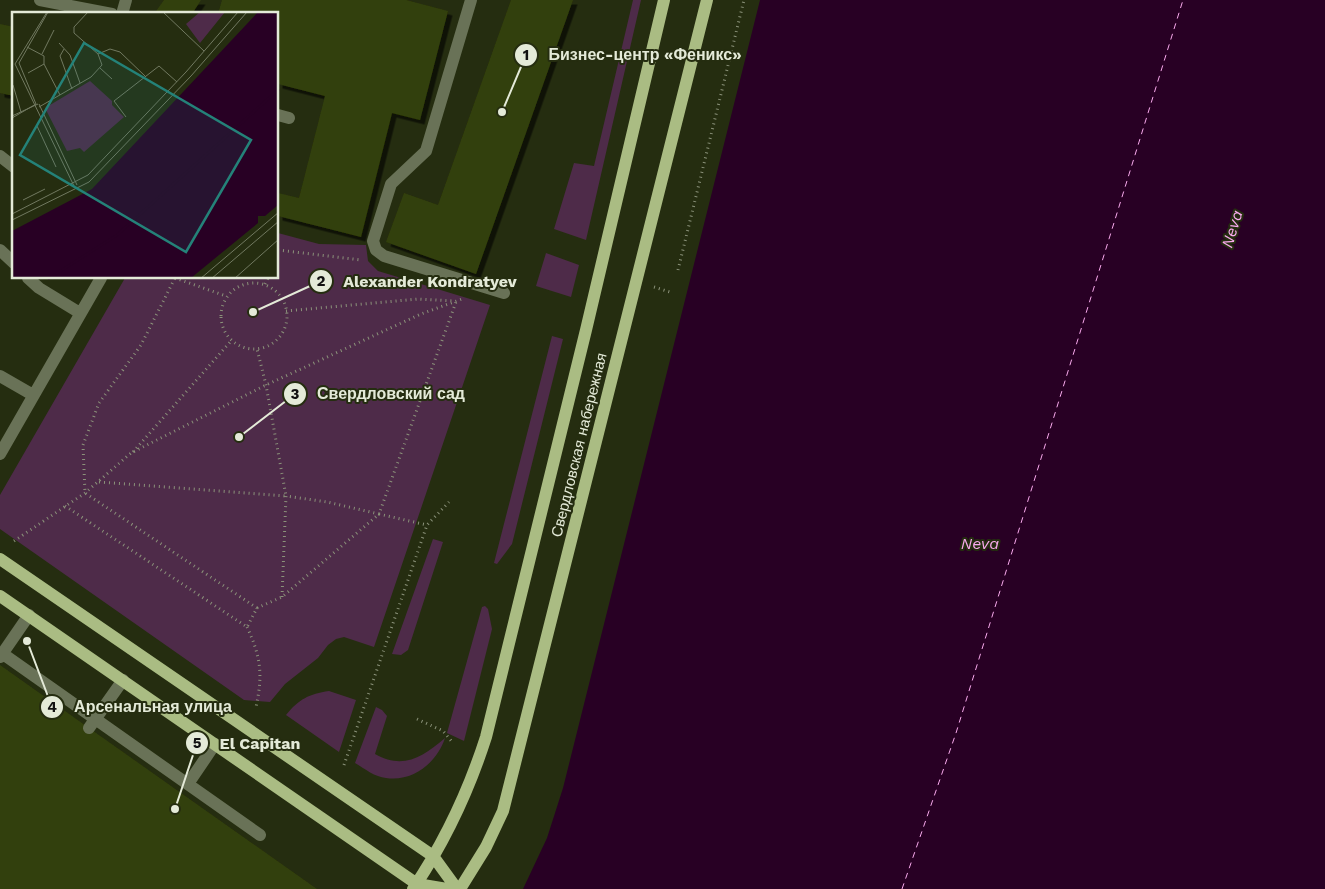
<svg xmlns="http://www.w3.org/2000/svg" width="1325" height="889" viewBox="0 0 1325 889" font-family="'Work Sans',sans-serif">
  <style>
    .green { fill: #4e2b49 }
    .water { fill: #280024 }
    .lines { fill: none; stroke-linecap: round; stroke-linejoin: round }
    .ferry { stroke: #f9aaed; stroke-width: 1; stroke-dasharray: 6 5; stroke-linecap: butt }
    .building { fill: #323f0b; filter: url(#shadow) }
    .path { stroke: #8b927a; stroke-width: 3; stroke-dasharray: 1 4; stroke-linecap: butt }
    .minor { stroke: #697257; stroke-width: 12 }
    .major { stroke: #aabc83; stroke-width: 12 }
    .labels { text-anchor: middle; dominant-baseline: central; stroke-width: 4; stroke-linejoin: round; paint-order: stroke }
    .street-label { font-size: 15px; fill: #e4ead8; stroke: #252d10 }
    .water-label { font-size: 16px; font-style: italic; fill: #f9aaed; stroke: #252d10 }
    .inset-river { fill: none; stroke: #280024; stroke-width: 2.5 }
    .inset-road { fill: none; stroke: #717960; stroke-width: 1 }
    .view { fill: #248279; fill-opacity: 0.15; stroke: #248279; stroke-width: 2.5 }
    .inset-edge { fill: none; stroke: #e4ead8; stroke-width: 2.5 }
    .leader { fill: none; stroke: #e4ead8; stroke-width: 2 }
    .callout-dot { fill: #e4ead8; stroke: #252d10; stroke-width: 2 }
    .mark-label { font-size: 15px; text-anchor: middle; font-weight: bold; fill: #111 }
    .callout-label { font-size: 16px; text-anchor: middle; font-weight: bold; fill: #e4ead8; stroke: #252d10; stroke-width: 4; stroke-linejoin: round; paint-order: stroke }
  </style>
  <defs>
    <filter id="shadow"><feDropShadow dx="4.5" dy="4.5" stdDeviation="0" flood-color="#0009"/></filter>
  </defs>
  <rect width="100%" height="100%" fill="#252d10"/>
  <path class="green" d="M 633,0 L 641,0 L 586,240 L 554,229 L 574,163 L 594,166 Z
    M 278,233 L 319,244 L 366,245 L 368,261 L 378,271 L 490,305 L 374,647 L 344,637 L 336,639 L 328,645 L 318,658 L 285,684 L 270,702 L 244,700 L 0,529 L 0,495 L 125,278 L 278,278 Z
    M 546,253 L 579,265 L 571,297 L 536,286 Z
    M 552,336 L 563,339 L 512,544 L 497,564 L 494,563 Z
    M 433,539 L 443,542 L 408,650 L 401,655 L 392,654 Z
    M 485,606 L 488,609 L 492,629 L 464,741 L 447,733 L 482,607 Z
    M 329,691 L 356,700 L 339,752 L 286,715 C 299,699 309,694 329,691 Z
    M 376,707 L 382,710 L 387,716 L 375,754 C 403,770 423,757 445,738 C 437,762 414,782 386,778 C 375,777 365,769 355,763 Z"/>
  <path class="water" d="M 760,0 L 1325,0 L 1325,889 L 523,889 L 547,838 L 563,788 Z"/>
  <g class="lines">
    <path class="ferry" d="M 902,889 L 956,733 L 1183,0"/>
  </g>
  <path class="building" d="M 164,0 L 201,0 L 192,14 L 154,14 Z
    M 222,0 L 406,0 L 448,11 L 420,120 L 392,113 L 361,237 L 278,216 L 278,193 L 299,198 L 325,96 L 278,84 L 278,14 L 218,14 Z
    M 511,0 L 573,0 L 476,274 L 386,242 L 404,193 L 438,205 Z
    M 0,24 L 14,27 L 14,96 L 0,93 Z
    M 0,665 L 89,728 L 317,889 L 0,889 Z"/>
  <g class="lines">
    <path class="path" d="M 278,250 L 361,260
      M 678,270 L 744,0
      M 175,278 L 226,296
      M221 316a33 33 0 1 1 66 0a33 33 0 1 1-66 0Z
      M 265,284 L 268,278
      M 654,287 L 673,293
      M 286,311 L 418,299 L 453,301
      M 133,452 L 232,340
      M 99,482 L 286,496 L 266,385 L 257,349
      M 65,506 L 247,627 L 257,608 L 85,493 L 83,445 L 99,403 L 141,345 L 175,278
      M 14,541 L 85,493 L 131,453 L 266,385 L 421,314 L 462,299
      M 282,597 L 286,496 L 327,502 L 379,514 L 456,302
      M 257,608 L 282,597 L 379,514 L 427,525
      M 247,627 C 261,657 263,675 256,707
      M 417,719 L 443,731 L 453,743
      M 344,765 L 427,525 L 449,502"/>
    <path class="minor" d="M 40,0 L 112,14
      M 471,0 L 426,151 L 391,184 L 373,241 L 376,250 L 384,256 L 504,293
      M 122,14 L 126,0
      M 278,115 L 289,118
      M 0,156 L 14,167
      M 0,250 L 14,263
      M 28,278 L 39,288 L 80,313
      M 0,376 L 33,395
      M 0,454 L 101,278
      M 3,654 L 260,835
      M 0,657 L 29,615
      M 89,728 L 123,680
      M 188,784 L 215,744"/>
    <path class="major" d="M 0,559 L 433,856 L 457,889
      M 0,596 L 417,884 L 447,889
      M 413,889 C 444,843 469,790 486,737 L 586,330 L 664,0
      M 460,889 L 486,847 L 503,811 L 707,0"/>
  </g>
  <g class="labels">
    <g class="street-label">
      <text transform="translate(579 445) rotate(-76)">Свердловская набережная</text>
    </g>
    <g class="water-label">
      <text transform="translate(1232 229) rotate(-73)">Neva</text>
      <text x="980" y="543">Neva</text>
    </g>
  </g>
  <g transform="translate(12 12)">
    <rect width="266" height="266" fill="#252d10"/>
    <path d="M 188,0 L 213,0 L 188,31 L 174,12 ZM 78,69 L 100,89 L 100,93 L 112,105 L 72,140 L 68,136 L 55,139 L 33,96 Z" fill="#4e2b49"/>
    <path d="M 246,0 L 266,0 L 266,193 L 253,204 L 246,204 L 246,211 L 179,266 L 0,266 L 0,219 L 80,177 Z" fill="#280024"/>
    <path class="inset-river" d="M 36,267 L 105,223 L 267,77"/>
    <path class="inset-road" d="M 35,0 L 3,52 L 62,174M 76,0 L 62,15 L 62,21 L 86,42 L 98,37 L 108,40 L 133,64M 151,0 L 192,39M 47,31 L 58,43 L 68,71M 15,35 L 32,44 L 32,52 L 48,83M 52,37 L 48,44 L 60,77M 30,42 L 42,18M 88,56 L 100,67M 16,61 L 32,52M 1,73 L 9,100M 27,92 L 65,173M 27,95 L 79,65 L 90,53 L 86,42M 0,104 L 26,92M 114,105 L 102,89 L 147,54 L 165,70M 0,106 L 24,92 L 7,51 L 36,0M 25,114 L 44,155M 11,188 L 33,177M 0,202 L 76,163 L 174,60 L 226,0M 0,208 L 77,170 L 179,64 L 235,0M 188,267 L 267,200M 199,267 L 267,209M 222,267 L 267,227"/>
    <path class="view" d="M 72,31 L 239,128 L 174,240 L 8,143 Z"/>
    <rect width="266" height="266" class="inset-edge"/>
  </g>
  <path class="leader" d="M502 112L526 55M253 312L321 281M239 437L295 394M27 641L52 707M175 809L197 743"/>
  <g class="callout-dot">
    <circle cx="502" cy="112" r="5"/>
    <circle cx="253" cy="312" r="5"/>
    <circle cx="239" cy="437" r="5"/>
    <circle cx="27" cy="641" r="5"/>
    <circle cx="175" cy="809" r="5"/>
    <circle cx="526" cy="55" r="12"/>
    <circle cx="321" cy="281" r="12"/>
    <circle cx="295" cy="394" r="12"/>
    <circle cx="52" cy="707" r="12"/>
    <circle cx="197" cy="743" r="12"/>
  </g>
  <g class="mark-label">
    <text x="526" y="60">1</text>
    <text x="321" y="286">2</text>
    <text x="295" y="399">3</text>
    <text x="52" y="712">4</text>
    <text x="197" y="748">5</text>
  </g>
  <g class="callout-label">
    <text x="645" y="60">Бизнес-центр «Феникс»</text>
    <text x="430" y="287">Alexander Kondratyev</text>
    <text x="391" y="399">Свердловский сад</text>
    <text x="153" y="712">Арсенальная улица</text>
    <text x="260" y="749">El Capitan</text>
  </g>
</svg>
